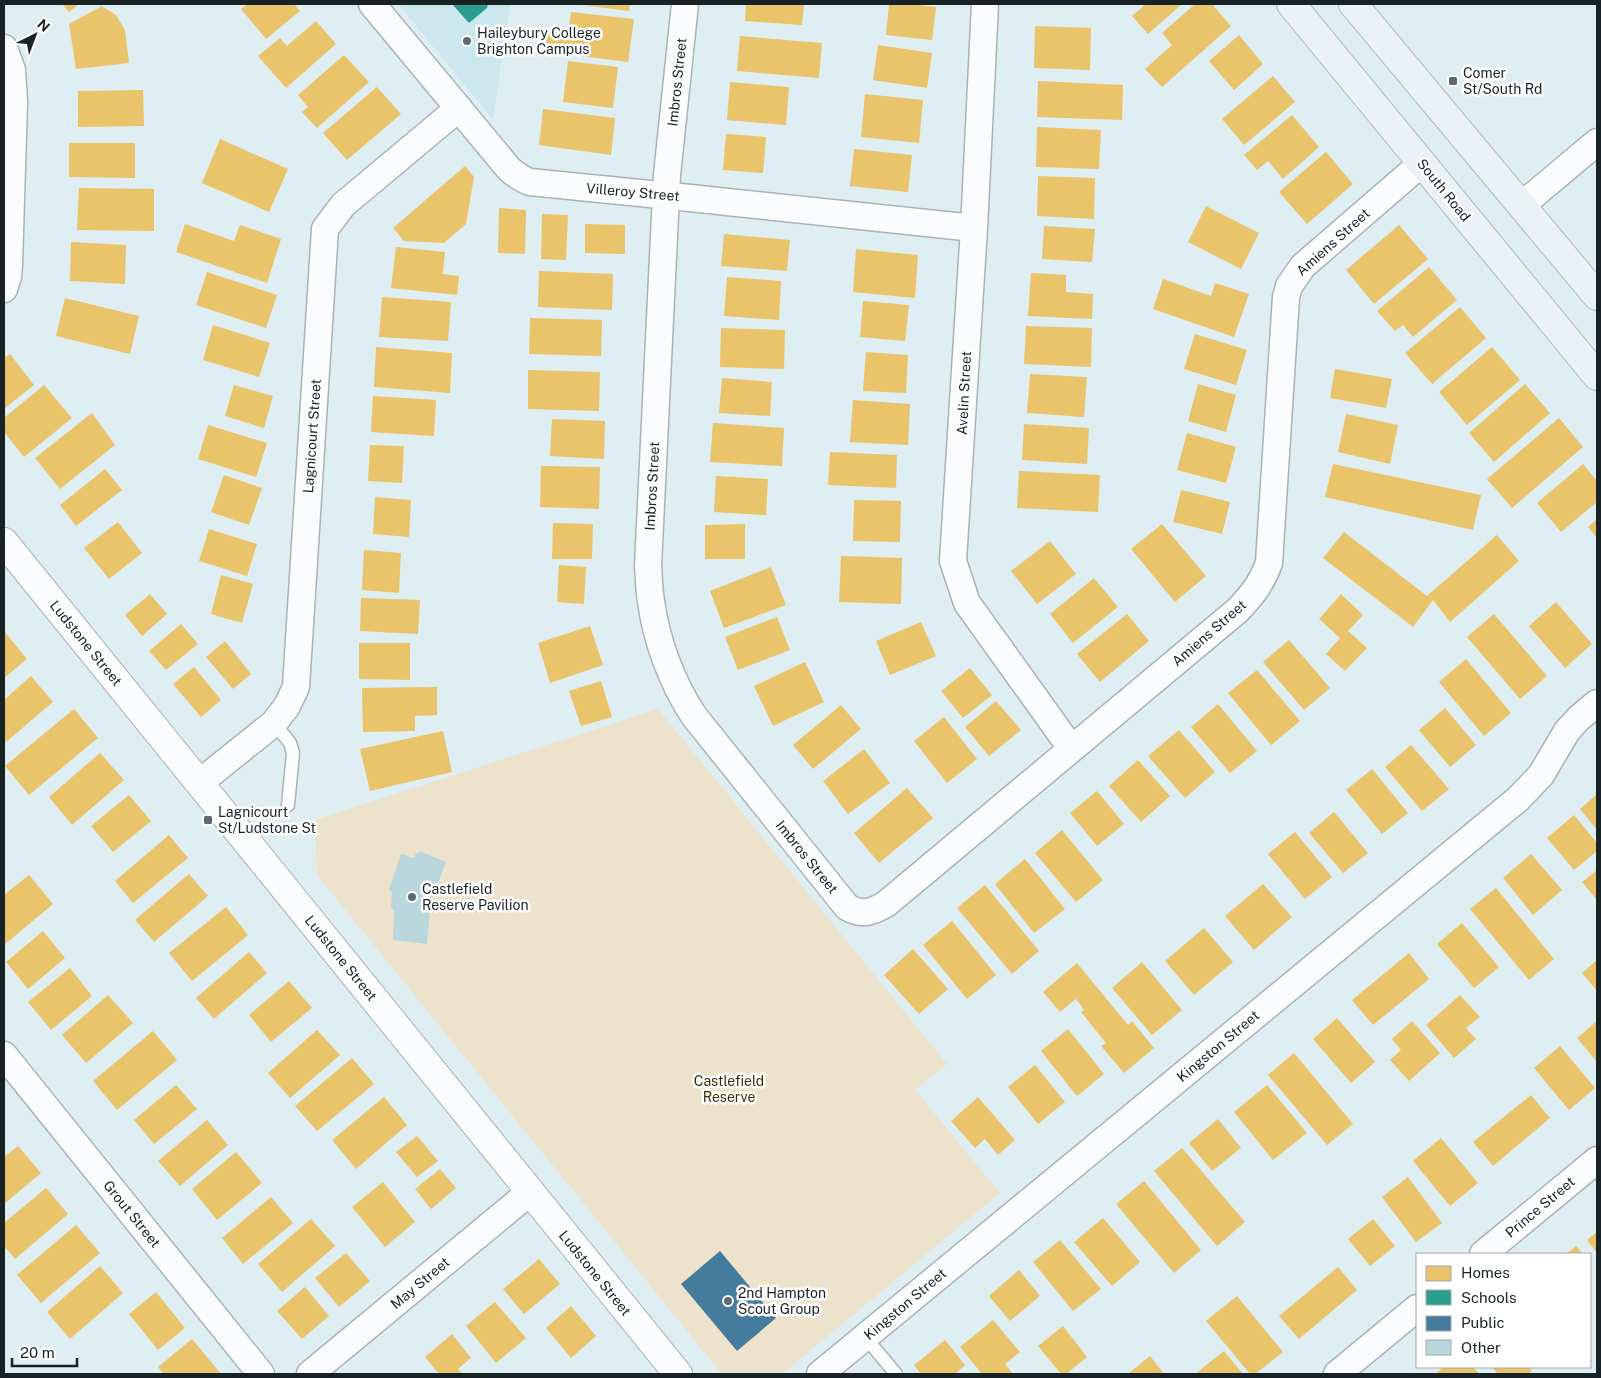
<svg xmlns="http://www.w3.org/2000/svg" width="1601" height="1378" viewBox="0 0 1601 1378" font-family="'Public Sans',sans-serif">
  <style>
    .built { fill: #cce7ed }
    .green { fill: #ede3cd }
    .homes { fill: #e9c46a }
    .schools { fill: #2a9d8f }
    .public { fill: #457b9d }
    .building { fill: #bad7de }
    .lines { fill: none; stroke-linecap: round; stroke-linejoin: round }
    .service-casing { stroke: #a8b4b7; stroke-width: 15 }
    .minor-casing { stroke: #a8b4b7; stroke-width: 29 }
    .tertiary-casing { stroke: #a8b4b7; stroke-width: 30 }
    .primary-casing { stroke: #a9bbc0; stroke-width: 30 }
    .service { stroke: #fafcfd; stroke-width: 12 }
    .minor { stroke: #fafcfd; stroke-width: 26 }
    .tertiary { stroke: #fafcfd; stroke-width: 28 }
    .primary { stroke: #eaf2f5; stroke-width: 28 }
    .poi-dot { fill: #5e6a6d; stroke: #fff; stroke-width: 2 }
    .labels { text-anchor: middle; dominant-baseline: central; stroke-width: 5; stroke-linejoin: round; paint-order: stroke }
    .poi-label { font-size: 14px; fill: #182325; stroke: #fff; text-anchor: start }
    .street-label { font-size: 14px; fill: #182325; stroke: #fff }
    .park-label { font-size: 14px; fill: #402b09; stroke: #fff }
  </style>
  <rect width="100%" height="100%" fill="#dfeef2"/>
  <path class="built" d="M 398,4 L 510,4 L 493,120 L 483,107 Z"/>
  <path class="green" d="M 658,709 L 947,1064 L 915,1090 L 1000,1193 L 782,1374 L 722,1374 L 317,875 L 315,820 Z"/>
  <path class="homes" d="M 62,4 L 79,4 L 69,12 Z
    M 248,4 L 294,4 L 300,11 L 266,39 L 241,9 Z
    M 582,4 L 630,4 L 629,11 L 582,5 Z
    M 746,4 L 804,4 L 802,25 L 745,21 Z
    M 889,4 L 910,4 L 936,7 L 932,40 L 886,35 Z
    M 1146,4 L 1182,4 L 1148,34 L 1132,16 Z
    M 1195,4 L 1212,4 L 1231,26 L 1162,87 L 1145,69 L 1172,45 L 1162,33 Z
    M 102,6 L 116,15 L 125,30 L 129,63 L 76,69 L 69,24 Z
    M 571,12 L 634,19 L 628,62 L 542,51 L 544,31 L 568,34 Z
    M 316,21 L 336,44 L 286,88 L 258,56 L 280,38 L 287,46 Z
    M 1035,26 L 1091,28 L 1090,70 L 1034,68 Z
    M 1239,35 L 1263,64 L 1234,90 L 1209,61 Z
    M 740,36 L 822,43 L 819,78 L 737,71 Z
    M 878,45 L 932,53 L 927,88 L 873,80 Z
    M 344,55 L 369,82 L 317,128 L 302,112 L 308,107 L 298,95 Z
    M 568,61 L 618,67 L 613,108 L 563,102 Z
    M 1273,76 L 1295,102 L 1244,145 L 1222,119 Z
    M 1038,81 L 1123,85 L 1122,120 L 1037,117 Z
    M 730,82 L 789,87 L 786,125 L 727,120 Z
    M 377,87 L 401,114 L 347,160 L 323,133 Z
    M 143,90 L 144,126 L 78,127 L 78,91 Z
    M 865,94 L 923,100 L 919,143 L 861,137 Z
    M 543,109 L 615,118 L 611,155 L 539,145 Z
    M 1292,115 L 1319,147 L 1283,179 L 1268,161 L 1257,170 L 1244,155 Z
    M 1037,127 L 1101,130 L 1099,169 L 1036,167 Z
    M 726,134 L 766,137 L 763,173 L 723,170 Z
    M 220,139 L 288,169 L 269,212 L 202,183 Z
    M 69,143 L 135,143 L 135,178 L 69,177 Z
    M 854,149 L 912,155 L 908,192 L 850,186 Z
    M 1326,152 L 1353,184 L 1307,224 L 1279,192 Z
    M 465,166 L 474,177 L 466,224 L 444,243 L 404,241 L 393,228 Z
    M 1038,176 L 1095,178 L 1094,219 L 1037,216 Z
    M 79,188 L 154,189 L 154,231 L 77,230 Z
    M 1206,206 L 1259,233 L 1241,269 L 1188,242 Z
    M 499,208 L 526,210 L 525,254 L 498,253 Z
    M 542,214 L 568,215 L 566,260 L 541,259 Z
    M 185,224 L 234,241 L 240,225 L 281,239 L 267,283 L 176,252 Z
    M 585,224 L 625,225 L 625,254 L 585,253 Z
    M 1399,225 L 1428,259 L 1374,304 L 1346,270 Z
    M 1044,226 L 1095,229 L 1092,262 L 1042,259 Z
    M 724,234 L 790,240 L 787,271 L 721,266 Z
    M 71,242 L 126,245 L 125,284 L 70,281 Z
    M 396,247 L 445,252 L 443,274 L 459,276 L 457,295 L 391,288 Z
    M 856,249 L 918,255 L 915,298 L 853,292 Z
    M 1429,267 L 1457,300 L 1413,337 L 1403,325 L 1395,331 L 1377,311 Z
    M 539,271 L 613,274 L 612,310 L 538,307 Z
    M 207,272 L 277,295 L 266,328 L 196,305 Z
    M 1031,273 L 1066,275 L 1066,292 L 1093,294 L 1092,319 L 1028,316 Z
    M 727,277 L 781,281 L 779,320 L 724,316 Z
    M 1163,279 L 1211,296 L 1215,283 L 1249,294 L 1234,337 L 1153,309 Z
    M 382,297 L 451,302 L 448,341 L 379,337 Z
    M 65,298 L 139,316 L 130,354 L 56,336 Z
    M 863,301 L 909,305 L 905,341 L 860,337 Z
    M 1460,307 L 1486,338 L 1432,384 L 1405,353 Z
    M 530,318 L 602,320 L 601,356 L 529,354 Z
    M 213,325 L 270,343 L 259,377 L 203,360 Z
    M 1026,326 L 1092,328 L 1091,367 L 1024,364 Z
    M 721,328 L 785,330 L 784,369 L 720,367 Z
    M 1195,334 L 1247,350 L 1236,385 L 1184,369 Z
    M 376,347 L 452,353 L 450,393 L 374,387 Z
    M 1492,347 L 1520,380 L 1467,425 L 1439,392 Z
    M 866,352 L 908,355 L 906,393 L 863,391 Z
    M 10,354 L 34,385 L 4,409 L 4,358 Z
    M 1335,369 L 1392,379 L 1386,408 L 1330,398 Z
    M 528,370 L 600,372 L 599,411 L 528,409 Z
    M 1030,374 L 1087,377 L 1084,417 L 1027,413 Z
    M 722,378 L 772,382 L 770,416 L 719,413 Z
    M 1198,384 L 1236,395 L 1226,432 L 1188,421 Z
    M 1525,384 L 1550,413 L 1494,462 L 1469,433 Z
    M 44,385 L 72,418 L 24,457 L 4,432 L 4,418 Z
    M 234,385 L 273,396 L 264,428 L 225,416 Z
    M 373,396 L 436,400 L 434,436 L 371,432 Z
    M 853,400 L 910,404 L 908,445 L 850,442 Z
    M 92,413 L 115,445 L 60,489 L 35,458 Z
    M 1346,414 L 1398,425 L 1390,464 L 1338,452 Z
    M 1559,418 L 1583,447 L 1512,508 L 1487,479 Z
    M 552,419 L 605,421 L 604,459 L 550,456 Z
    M 713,423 L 784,428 L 782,466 L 710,462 Z
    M 1024,424 L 1089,428 L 1087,464 L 1022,460 Z
    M 208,425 L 267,443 L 256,477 L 198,459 Z
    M 1187,433 L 1236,447 L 1226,483 L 1177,470 Z
    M 370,445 L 404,446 L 402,483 L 368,481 Z
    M 830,452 L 897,455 L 896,488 L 828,485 Z
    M 1333,464 L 1481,495 L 1473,530 L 1325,497 Z
    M 1583,464 L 1597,481 L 1597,502 L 1561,532 L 1537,503 Z
    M 541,466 L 600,467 L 599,509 L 540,507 Z
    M 105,469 L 122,490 L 76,526 L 60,505 Z
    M 1019,471 L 1100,475 L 1098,512 L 1017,508 Z
    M 224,475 L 262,488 L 249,525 L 211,512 Z
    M 716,476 L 768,479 L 766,515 L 714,512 Z
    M 1181,490 L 1230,502 L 1222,534 L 1173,522 Z
    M 375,497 L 411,500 L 409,537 L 373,534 Z
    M 854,500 L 901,501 L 900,542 L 853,541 Z
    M 1597,519 L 1597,538 L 1588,527 Z
    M 118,522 L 142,553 L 109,579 L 84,548 Z
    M 553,523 L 593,524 L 592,559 L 552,559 Z
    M 745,524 L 745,559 L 705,559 L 705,525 Z
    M 1162,524 L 1206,576 L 1175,602 L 1131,549 Z
    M 209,529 L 257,544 L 247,576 L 199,561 Z
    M 1344,532 L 1427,596 L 1497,535 L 1519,561 L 1450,622 L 1433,600 L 1413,627 L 1323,558 Z
    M 1050,541 L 1076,574 L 1037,604 L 1011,571 Z
    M 364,550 L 401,553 L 399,593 L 362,590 Z
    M 841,556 L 902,558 L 901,604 L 839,602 Z
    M 559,565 L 586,567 L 584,604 L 557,602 Z
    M 771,567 L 786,605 L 724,628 L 710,591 Z
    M 221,575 L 253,584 L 242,623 L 211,614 Z
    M 1094,578 L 1118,607 L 1073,643 L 1050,614 Z
    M 150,594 L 167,614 L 142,636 L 125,615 Z
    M 1341,594 L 1363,615 L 1348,631 L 1367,648 L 1345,671 L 1326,654 L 1340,638 L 1319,619 Z
    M 361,598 L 420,600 L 418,634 L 360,631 Z
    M 1556,602 L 1592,644 L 1565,668 L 1529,626 Z
    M 1127,614 L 1149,641 L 1100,682 L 1077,654 Z
    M 1494,614 L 1547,676 L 1520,699 L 1467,637 Z
    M 777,617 L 790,650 L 738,670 L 725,637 Z
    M 921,622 L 936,656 L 890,675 L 876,641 Z
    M 181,624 L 198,644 L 166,670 L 149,651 Z
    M 590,626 L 603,665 L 550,683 L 538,643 Z
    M 4,631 L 27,659 L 4,678 Z
    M 1289,640 L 1330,688 L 1304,710 L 1263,662 Z
    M 225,641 L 251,674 L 233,689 L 206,657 Z
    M 359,643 L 410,643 L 410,680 L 359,679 Z
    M 1466,659 L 1511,713 L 1484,736 L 1439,682 Z
    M 805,662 L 824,702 L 773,726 L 754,686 Z
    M 194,667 L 221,700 L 201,717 L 173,684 Z
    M 970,668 L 992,695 L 963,718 L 941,691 Z
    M 1257,670 L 1300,721 L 1271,745 L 1228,693 Z
    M 31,676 L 53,702 L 6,742 L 4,739 L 4,700 Z
    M 601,681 L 612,717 L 581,726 L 569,691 Z
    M 437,687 L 437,715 L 415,716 L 415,731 L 363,732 L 362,688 Z
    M 996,701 L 1021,730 L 989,756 L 965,727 Z
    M 1218,704 L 1257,751 L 1230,773 L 1191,727 Z
    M 841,705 L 861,729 L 813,769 L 793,745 Z
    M 1445,708 L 1476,745 L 1450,767 L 1419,730 Z
    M 74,709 L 98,738 L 29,795 L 5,766 Z
    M 944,717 L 977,759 L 947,783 L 914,741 Z
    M 1179,730 L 1215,772 L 1185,798 L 1148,756 Z
    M 443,731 L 452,772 L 370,791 L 360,749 Z
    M 1411,745 L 1449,789 L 1422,811 L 1385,767 Z
    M 864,749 L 890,783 L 848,814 L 823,781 Z
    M 100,753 L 124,780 L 72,825 L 49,797 Z
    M 1138,760 L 1170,796 L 1141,822 L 1109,786 Z
    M 1372,769 L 1408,813 L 1382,834 L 1346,790 Z
    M 907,788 L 933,818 L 879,863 L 854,833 Z
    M 1097,791 L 1124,824 L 1097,846 L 1070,813 Z
    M 1597,794 L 1597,830 L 1580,809 Z
    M 129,795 L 151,821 L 113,852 L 91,826 Z
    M 1334,812 L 1368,853 L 1343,873 L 1309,833 Z
    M 1574,815 L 1597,843 L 1597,851 L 1574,870 L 1547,838 Z
    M 1062,830 L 1103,880 L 1076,902 L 1035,853 Z
    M 1295,832 L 1332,877 L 1305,899 L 1268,854 Z
    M 169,835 L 188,858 L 133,903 L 115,881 Z
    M 1531,854 L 1562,890 L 1533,915 L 1503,878 Z
    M 1025,859 L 1065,909 L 1034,933 L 995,884 Z
    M 1597,870 L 1597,900 L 1582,882 Z
    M 189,874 L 208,896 L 154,942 L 135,920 Z
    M 29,875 L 53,904 L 4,945 L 4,895 Z
    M 1263,884 L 1292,917 L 1254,950 L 1225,916 Z
    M 985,885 L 1039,951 L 1012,974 L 957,908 Z
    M 1496,888 L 1554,959 L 1529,980 L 1470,909 Z
    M 226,907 L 248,935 L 192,981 L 169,953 Z
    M 952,921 L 996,975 L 967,999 L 923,945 Z
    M 1462,923 L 1499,967 L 1474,988 L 1437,944 Z
    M 1204,928 L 1233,962 L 1194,995 L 1165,961 Z
    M 43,931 L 65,958 L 28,989 L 6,962 Z
    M 913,949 L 948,989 L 919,1014 L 884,975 Z
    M 249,952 L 267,973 L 214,1019 L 196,998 Z
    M 1409,953 L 1429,979 L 1373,1025 L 1352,1000 Z
    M 1597,960 L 1597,991 L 1582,973 Z
    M 1142,962 L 1182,1010 L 1152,1035 L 1112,988 Z
    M 1077,963 L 1128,1025 L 1132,1021 L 1154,1048 L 1124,1073 L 1101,1046 L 1106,1043 L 1081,1012 L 1084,1010 L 1076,999 L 1060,1012 L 1043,992 Z
    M 70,968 L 92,996 L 51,1030 L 28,1002 Z
    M 289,981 L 312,1008 L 271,1042 L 249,1015 Z
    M 108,995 L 133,1023 L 86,1063 L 62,1035 Z
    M 1460,995 L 1480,1017 L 1466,1028 L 1476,1039 L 1454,1058 L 1426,1025 Z
    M 1337,1018 L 1375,1062 L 1351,1083 L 1313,1039 Z
    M 1412,1021 L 1440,1053 L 1409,1081 L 1390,1060 L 1401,1050 L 1392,1039 Z
    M 1597,1021 L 1597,1062 L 1577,1038 Z
    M 1068,1029 L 1104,1074 L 1077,1096 L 1041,1051 Z
    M 317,1030 L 340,1055 L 290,1098 L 268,1073 Z
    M 153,1031 L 177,1060 L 117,1110 L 93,1081 Z
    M 1560,1046 L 1595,1088 L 1569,1110 L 1534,1068 Z
    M 1294,1053 L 1353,1124 L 1327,1145 L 1268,1075 Z
    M 352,1058 L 374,1084 L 317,1131 L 295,1106 Z
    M 1035,1065 L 1065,1102 L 1038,1124 L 1008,1087 Z
    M 176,1085 L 197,1109 L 154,1144 L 134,1120 Z
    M 1267,1085 L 1307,1133 L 1273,1160 L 1234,1112 Z
    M 1531,1095 L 1550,1118 L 1493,1166 L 1473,1142 Z
    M 384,1097 L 407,1125 L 356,1169 L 332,1140 Z
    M 978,1097 L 1015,1140 L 998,1155 L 985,1139 L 975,1148 L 951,1121 Z
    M 1218,1119 L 1241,1148 L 1212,1171 L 1189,1143 Z
    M 207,1120 L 228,1145 L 180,1186 L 158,1161 Z
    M 417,1136 L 438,1161 L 417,1177 L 396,1152 Z
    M 1441,1138 L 1478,1183 L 1450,1206 L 1413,1161 Z
    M 18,1146 L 41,1173 L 4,1204 L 4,1157 Z
    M 1182,1148 L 1245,1222 L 1217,1246 L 1154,1171 Z
    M 236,1152 L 262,1183 L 217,1220 L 192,1189 Z
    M 440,1169 L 456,1188 L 431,1209 L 415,1189 Z
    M 1408,1177 L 1442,1223 L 1416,1242 L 1382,1197 Z
    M 1144,1181 L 1201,1250 L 1174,1273 L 1116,1204 Z
    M 383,1182 L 415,1222 L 385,1247 L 352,1207 Z
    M 46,1188 L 68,1214 L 15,1259 L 4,1246 L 4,1223 Z
    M 271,1197 L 293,1223 L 243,1264 L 222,1238 Z
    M 1103,1218 L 1140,1262 L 1112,1286 L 1074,1242 Z
    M 311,1219 L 335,1246 L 282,1292 L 258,1264 Z
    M 1373,1219 L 1395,1246 L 1370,1266 L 1348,1239 Z
    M 76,1225 L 100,1253 L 41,1303 L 17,1275 Z
    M 1597,1232 L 1597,1253 L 1587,1240 Z
    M 1060,1240 L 1101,1289 L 1073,1311 L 1033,1262 Z
    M 1576,1246 L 1583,1254 L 1566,1254 Z
    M 346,1253 L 370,1281 L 339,1307 L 315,1278 Z
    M 539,1259 L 560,1284 L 524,1314 L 503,1289 Z
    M 100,1266 L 123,1293 L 70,1339 L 47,1312 Z
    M 1338,1267 L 1357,1290 L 1299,1339 L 1279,1316 Z
    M 1019,1270 L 1040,1296 L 1010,1321 L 989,1296 Z
    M 305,1287 L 329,1316 L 302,1339 L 277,1311 Z
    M 156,1292 L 185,1328 L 158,1350 L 129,1314 Z
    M 1237,1296 L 1283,1352 L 1255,1374 L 1250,1374 L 1206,1321 Z
    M 495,1302 L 526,1338 L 496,1363 L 466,1326 Z
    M 571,1306 L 596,1336 L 571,1358 L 546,1328 Z
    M 993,1320 L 1020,1352 L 1005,1364 L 1013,1374 L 982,1374 L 960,1347 Z
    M 1063,1326 L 1087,1357 L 1066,1374 L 1061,1374 L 1038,1346 Z
    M 452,1334 L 471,1358 L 458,1369 L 463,1374 L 439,1374 L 425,1357 Z
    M 192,1339 L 221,1374 L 164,1374 L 158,1367 Z
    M 945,1340 L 965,1365 L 955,1374 L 921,1374 L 914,1365 Z
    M 1224,1351 L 1243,1374 L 1195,1374 Z
    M 1150,1356 L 1164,1374 L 1128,1374 Z
    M 1444,1367 L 1473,1367 L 1479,1374 L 1438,1374 L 1437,1372 Z
    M 1492,1367 L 1528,1367 L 1532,1371 L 1528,1374 L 1498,1374 Z"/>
  <path class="schools" d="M 452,4 L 488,4 L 487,8 L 469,23 Z"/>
  <path class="public" d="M 720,1251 L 776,1318 L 737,1351 L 681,1284 Z"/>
  <path class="building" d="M 420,851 L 446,862 L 431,901 L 427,944 L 393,940 L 394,911 L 391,907 L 392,892 L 389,890 L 401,854 L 414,858 L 416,853 L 419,853 Z"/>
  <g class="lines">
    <g class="service-casing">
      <path id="service" d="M 274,723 L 290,743 L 293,753 L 288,805
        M 865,1337 L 896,1374"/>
    </g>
    <g class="minor-casing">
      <path id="minor" d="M 372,4 L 509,169 C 516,175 521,179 530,182 L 690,198 L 974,228
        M 685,4 L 667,175 L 648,566 C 649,578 649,590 651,601 C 656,640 672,683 694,716 L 847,907 C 862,916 872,912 886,904 L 1238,610 C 1252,595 1262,583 1269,563 L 1286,297 L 1289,286 L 1303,266 L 1422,163
        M 985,4 L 974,228 L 953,561 L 967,603 L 1071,748
        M 4,48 L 12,70 L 14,101 L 9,265 L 8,277 L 4,289
        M 1522,205 L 1597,142
        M 199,783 L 274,723 L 287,706 L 296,687 L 325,229 L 343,205 L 459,108
        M 4,1055 L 261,1374
        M 1483,1254 L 1597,1160
        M 310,1374 L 530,1192
        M 820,1374 L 1518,799 L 1541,775 L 1567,731 L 1579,718 L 1597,703
        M 1337,1374 L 1417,1308"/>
    </g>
    <g class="tertiary-casing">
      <path id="tertiary" d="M 4,542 L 678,1374"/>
    </g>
    <g class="primary-casing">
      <path id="primary" d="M 1291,4 L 1597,376
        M 1353,4 L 1597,296"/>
    </g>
    <use href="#service" class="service"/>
    <use href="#minor" class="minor"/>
    <use href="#tertiary" class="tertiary"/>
    <use href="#primary" class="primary"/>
  </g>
  <g class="poi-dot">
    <circle cx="467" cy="41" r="5"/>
    <rect x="1448" y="76" width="10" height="10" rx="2.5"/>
    <rect x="203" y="815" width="10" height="10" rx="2.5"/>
    <circle cx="412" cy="897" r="5"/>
    <circle cx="728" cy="1301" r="5"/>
  </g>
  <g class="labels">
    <g class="poi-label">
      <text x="477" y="33">Haileybury College<tspan x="477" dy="16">Brighton Campus</tspan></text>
      <text x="1463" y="73">Comer<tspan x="1463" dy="16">St/South Rd</tspan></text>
      <text x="218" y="812">Lagnicourt<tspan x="218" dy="16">St/Ludstone St</tspan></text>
      <text x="422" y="889">Castlefield<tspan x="422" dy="16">Reserve Pavilion</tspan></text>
      <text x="738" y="1293">2nd Hampton<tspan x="738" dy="16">Scout Group</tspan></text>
    </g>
    <g class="street-label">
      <text transform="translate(677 82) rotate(-84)">Imbros Street</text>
      <text transform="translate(1444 190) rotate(51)">South Road</text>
      <text transform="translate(633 192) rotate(5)">Villeroy Street</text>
      <text transform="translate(1333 242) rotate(-42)">Amiens Street</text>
      <text transform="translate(964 393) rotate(-87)">Avelin Street</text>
      <text transform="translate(312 436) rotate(-86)">Lagnicourt Street</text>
      <text transform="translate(652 486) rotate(-87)">Imbros Street</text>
      <text transform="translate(1209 633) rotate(-41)">Amiens Street</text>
      <text transform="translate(86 643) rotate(51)">Ludstone Street</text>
      <text transform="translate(807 857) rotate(51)">Imbros Street</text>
      <text transform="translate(341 958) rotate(51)">Ludstone Street</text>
      <text transform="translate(1218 1046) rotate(-40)">Kingston Street</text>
      <text transform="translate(1540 1207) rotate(-40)">Prince Street</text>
      <text transform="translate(132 1214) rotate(51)">Grout Street</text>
      <text transform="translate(595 1273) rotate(51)">Ludstone Street</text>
      <text transform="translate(420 1283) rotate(-40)">May Street</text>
      <text transform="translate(905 1304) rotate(-40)">Kingston Street</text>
    </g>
    <g class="park-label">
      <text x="729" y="1081">Castlefield<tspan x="729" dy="16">Reserve</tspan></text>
    </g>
  </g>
  <rect width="1601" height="1378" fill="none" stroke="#182325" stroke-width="10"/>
  <rect x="1416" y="1253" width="175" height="115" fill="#ffffff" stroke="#a3a7a8"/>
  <rect x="1426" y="1266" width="25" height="15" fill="#e9c46a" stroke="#a3a7a8"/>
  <text x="1461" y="1278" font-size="15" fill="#182325">Homes</text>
  <rect x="1426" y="1290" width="25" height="15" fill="#2a9d8f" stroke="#a3a7a8"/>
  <text x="1461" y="1303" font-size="15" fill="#182325">Schools</text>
  <rect x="1426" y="1316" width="25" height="15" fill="#457b9d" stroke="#a3a7a8"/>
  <text x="1461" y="1328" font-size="15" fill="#182325">Public</text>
  <rect x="1426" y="1340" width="25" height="15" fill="#bad7de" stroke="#a3a7a8"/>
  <text x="1461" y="1353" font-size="15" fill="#182325">Other</text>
  <g transform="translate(35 35) rotate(42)" stroke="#ffffff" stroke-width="4" paint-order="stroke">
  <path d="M0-4L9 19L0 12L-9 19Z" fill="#182325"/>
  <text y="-8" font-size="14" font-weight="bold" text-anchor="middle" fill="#182325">N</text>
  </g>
  <path d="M12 1358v8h65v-8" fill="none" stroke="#182325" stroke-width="2.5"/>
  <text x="20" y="1358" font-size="15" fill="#182325" stroke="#ffffff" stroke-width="4" paint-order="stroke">20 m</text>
</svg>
